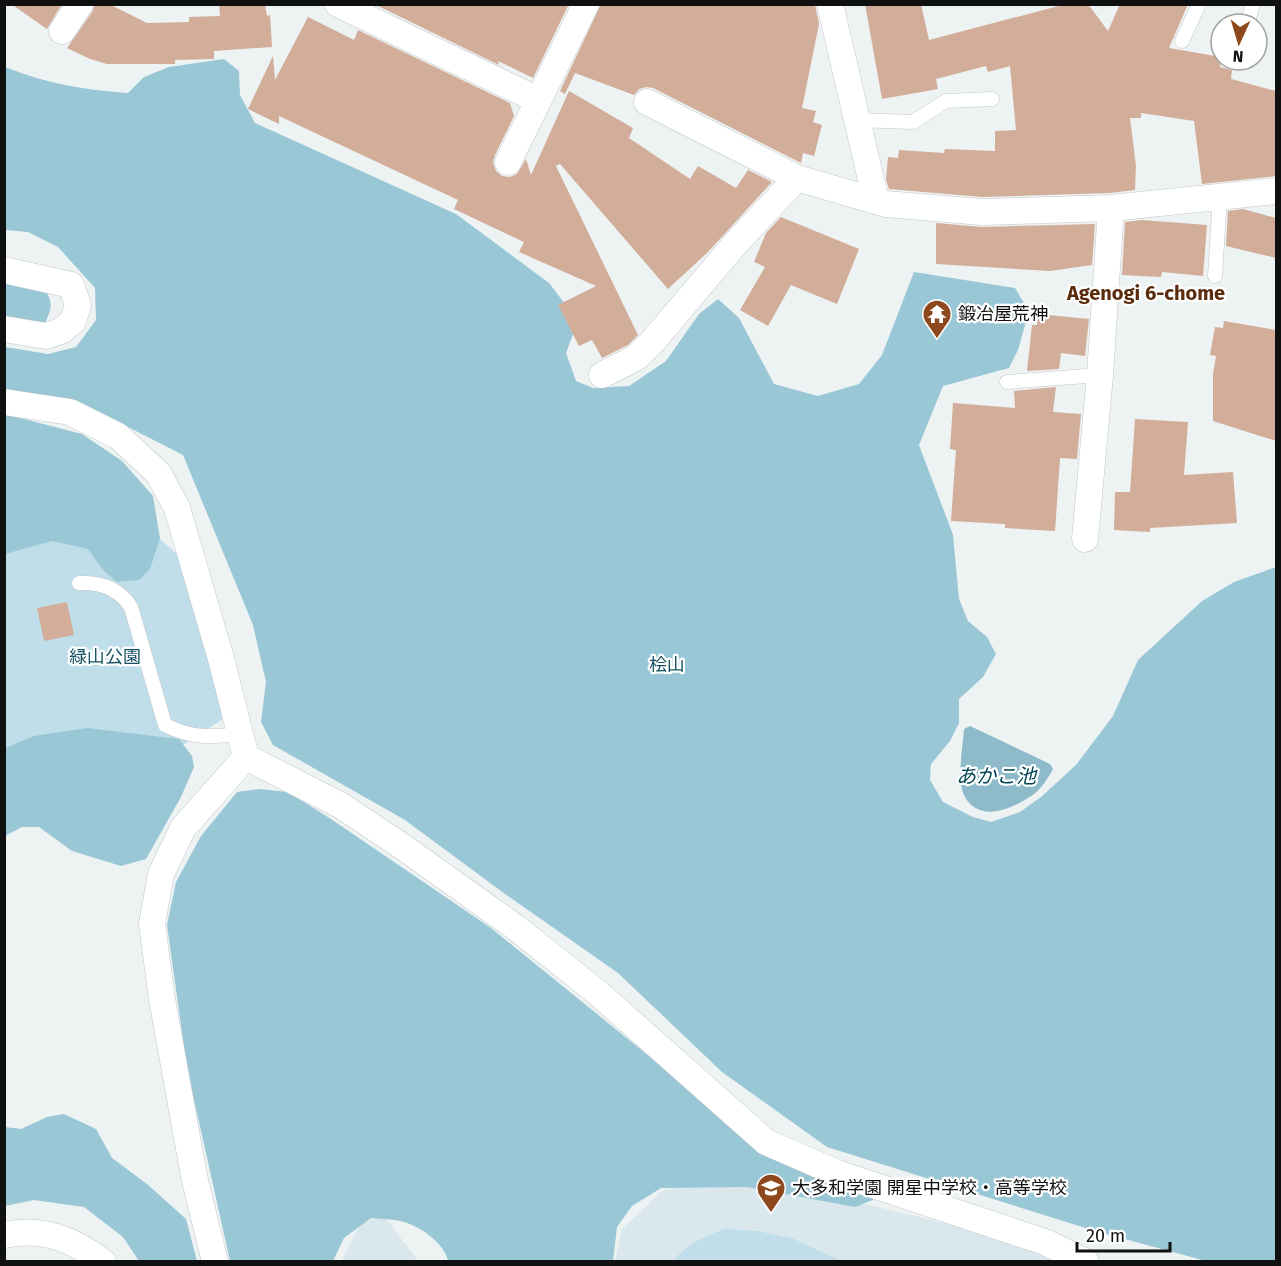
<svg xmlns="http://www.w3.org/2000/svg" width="1281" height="1266" viewBox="0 0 1281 1266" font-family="'Fira Sans','Noto Sans JP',sans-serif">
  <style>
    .built { fill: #dae7ec }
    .green { fill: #bfdee9 }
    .forest { fill: #9ac7d6 }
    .water { fill: #8ebac9 }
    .building { fill: #d2ad99 }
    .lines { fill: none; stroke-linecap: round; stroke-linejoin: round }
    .service-casing { stroke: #c3c7c9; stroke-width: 15 }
    .minor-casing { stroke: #c3c7c9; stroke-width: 27 }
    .service { stroke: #fff; stroke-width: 14 }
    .minor { stroke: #fff; stroke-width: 26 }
    .labels { text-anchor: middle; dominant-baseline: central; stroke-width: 4.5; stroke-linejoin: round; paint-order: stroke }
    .poi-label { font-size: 18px; fill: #0f1111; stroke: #fff; text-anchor: start }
    .park-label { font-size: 18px; fill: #165263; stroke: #fff }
    .neighbourhood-label { font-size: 20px; font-weight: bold; fill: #5a2b0c; stroke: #fff }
    .water-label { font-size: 20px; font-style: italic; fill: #034556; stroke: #fff }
  </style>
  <rect width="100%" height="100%" fill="#edf2f3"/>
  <path class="built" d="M 718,1178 L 853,1201 L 952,1225 L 1011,1242 L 1055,1261 L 615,1262 L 622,1229 L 662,1191 Z
    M 372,1200 L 418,1261 L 341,1262 Z"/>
  <path class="green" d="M 137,518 L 180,557 L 225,712 L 223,719 L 181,746 L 5,783 L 4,537 Z
    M 725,1229 L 758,1231 L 794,1239 L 841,1261 L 673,1261 C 688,1244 704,1236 725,1229 Z"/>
  <path class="forest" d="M 224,59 L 239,71 L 240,95 L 255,123 L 456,214 L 549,283 L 578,321 L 566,353 L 576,381 L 593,388 L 629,386 L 666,361 L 699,314 L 718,299 L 739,318 L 774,384 L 818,396 L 859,384 L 882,355 L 914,272 L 1015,288 L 1029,311 L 1018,350 L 1009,368 L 943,386 L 919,445 L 953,535 L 959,599 L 968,621 L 987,637 L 996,654 L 983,677 L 959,699 L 959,723 L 950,741 L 931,764 L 930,780 L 943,802 L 973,817 L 991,822 L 1020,812 L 1041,797 L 1076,765 L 1113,716 L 1138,660 L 1202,601 L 1234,582 L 1276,567 L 1276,1261 L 1206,1261 L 1095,1231 L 827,1147 L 722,1072 L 618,973 L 505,894 L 405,820 L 273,745 L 261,722 L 266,682 L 253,625 L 183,455 L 81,403 L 5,393 L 5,347 L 48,354 L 76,347 L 96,320 L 95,288 L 58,247 L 28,232 L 5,230 L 5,67 C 44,83 85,90 128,93 L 144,77 L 169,67 Z
    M 4,277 L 43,287 C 55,304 51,308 44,326 L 5,324 Z
    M 5,414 L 82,434 L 122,461 L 153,496 L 160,538 L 150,569 L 139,580 L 117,582 L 103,570 L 88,549 L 52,541 L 5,554 Z
    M 87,728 L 179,739 L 192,756 L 194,767 L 181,797 L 146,859 L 121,866 L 72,851 L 39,827 L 22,827 L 5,836 L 5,748 L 34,736 Z
    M 260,789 L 288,792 L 331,819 L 491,928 L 729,1121 L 869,1190 L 873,1200 L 855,1207 L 747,1187 L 661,1188 L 632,1206 L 617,1227 L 613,1261 L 448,1261 C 445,1244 420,1226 404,1222 C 394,1219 381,1219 371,1218 L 344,1238 L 333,1261 L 230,1261 L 187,1068 L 167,925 L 176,882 L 201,836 L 237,792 Z
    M 64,1114 L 96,1129 L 112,1158 L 147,1184 L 186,1219 L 197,1261 L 139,1261 L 123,1237 L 84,1207 L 34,1200 L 5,1206 L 5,1127 L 21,1129 L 47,1117 Z"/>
  <path class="water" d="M 970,726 L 1050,764 L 1053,769 C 1048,778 1042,788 1034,794 C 1015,808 980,824 965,797 C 956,783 963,746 964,729 Z"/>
  <path class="building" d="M 11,4 L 62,4 L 47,29 Z
    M 95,4 L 109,4 L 147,23 L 189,22 L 189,17 L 220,16 L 219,4 L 265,4 L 267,16 L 270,15 L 272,47 L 214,51 L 214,59 L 175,60 L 175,64 L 107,64 L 90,59 L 67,48 L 92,12 Z
    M 374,4 L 569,4 L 533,78 L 498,61 L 499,65 Z
    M 601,4 L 815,4 L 819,24 L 802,108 L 816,111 L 813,122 L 822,125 L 814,156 L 803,153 L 801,163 L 653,88 L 647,87 L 639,89 L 634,95 L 575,73 L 565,94 L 560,91 Z
    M 865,4 L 921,4 L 929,40 L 1066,4 L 1088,4 L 1108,31 L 1120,4 L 1188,4 L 1169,48 L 1221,57 L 1220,67 L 1232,70 L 1231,79 L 1276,91 L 1276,176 L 1202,184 L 1194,121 L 1141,113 L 1141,118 L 1130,118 L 1136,166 L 1135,190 L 1110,193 L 982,197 L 889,189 L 886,180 L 888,157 L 898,158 L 899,150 L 944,153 L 945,149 L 995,151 L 995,131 L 1016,130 L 1010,66 L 988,72 L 986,66 L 936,79 L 938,89 L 882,99 Z
    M 308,17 L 354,40 L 358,30 L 510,103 L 514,116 L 495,155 L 493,162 L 496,171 L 502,176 L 510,177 L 517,174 L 526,159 L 531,175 L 569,91 L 633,128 L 629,138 L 690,179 L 698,166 L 736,188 L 748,170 L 772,182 L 708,252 L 668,289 L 560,164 L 556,166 L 638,335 L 628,345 L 602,358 L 592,340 L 579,346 L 558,305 L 596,286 L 519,252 L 524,242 L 454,209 L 458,200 L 279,116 L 279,124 L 248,109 L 273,56 L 275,80 Z
    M 1243,209 L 1276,218 L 1276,258 L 1226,246 L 1228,211 Z
    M 781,217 L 859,249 L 837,304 L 791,285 L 768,326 L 740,310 L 765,267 L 754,262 L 766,233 Z
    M 1142,220 L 1207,225 L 1203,276 L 1162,272 L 1161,277 L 1122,275 L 1125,222 Z
    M 936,223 L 982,227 L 1095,224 L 1092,265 L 1050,271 L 936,264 Z
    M 1038,314 L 1089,319 L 1085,356 L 1061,353 L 1059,369 L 1027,371 L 1032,325 L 1037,325 Z
    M 1224,321 L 1276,330 L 1276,441 L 1213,421 L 1213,374 L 1216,356 L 1210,355 L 1215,327 L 1223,328 Z
    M 1056,387 L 1053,412 L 1081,414 L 1077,459 L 1060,458 L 1055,531 L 1005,528 L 1005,524 L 951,521 L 956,450 L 950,449 L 953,403 L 1015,408 L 1014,391 Z
    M 1135,419 L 1188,422 L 1184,475 L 1233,472 L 1237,523 L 1150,528 L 1150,532 L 1114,530 L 1115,492 L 1130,492 Z
    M 67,602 L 74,635 L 44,641 L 37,608 Z"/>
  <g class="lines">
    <g class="service-casing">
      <path id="service" d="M 1247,24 L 1253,4
        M 1182,41 L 1199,4
        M 856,120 L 913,122 L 946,101 L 992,99
        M 1215,276 L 1220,197
        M 1007,382 L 1100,375
        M 79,583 C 100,582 119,588 131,607 L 165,725 C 193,739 211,737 241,734"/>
    </g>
    <g class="minor-casing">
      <path id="minor" d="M 338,4 L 538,100
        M 830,4 L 876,201
        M 62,31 L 80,4
        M 647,102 L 797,178 L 886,204 L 982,212 L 1111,208
        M 508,162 L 586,4
        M 4,270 L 71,285 L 78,305 L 73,321 L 61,331 L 46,336 L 4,329
        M 602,375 L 637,357 L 653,341 L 736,243 L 797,178
        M 4,402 L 70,412 L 118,436 L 158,473 L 177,508 L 222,662 L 246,757 L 340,805 L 403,847 L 515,927 L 598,993 L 766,1142 L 837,1173 L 1045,1242 L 1086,1262
        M 1085,539 L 1100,375 L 1111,208 L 1276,191
        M 4,1235 C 42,1227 73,1239 103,1262
        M 215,1262 L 194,1176 L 162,999 L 152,924 L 161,874 L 183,828 L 246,757"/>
    </g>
    <use href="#service" class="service"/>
    <use href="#minor" class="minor"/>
  </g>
  <defs>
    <g id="temple-pin" transform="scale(1.5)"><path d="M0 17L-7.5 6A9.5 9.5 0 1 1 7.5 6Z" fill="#8d491d" stroke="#fff"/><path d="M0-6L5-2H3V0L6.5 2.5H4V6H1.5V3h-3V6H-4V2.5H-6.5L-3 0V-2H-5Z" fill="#fff"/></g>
    <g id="school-pin" transform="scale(1.5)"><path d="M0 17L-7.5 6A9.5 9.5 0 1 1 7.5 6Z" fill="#8d491d" stroke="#fff"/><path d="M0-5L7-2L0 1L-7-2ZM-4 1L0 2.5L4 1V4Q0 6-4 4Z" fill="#fff"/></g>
  </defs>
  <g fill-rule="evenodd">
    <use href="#temple-pin" x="937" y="314"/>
    <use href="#school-pin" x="771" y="1188"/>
  </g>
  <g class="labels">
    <g class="poi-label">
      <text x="958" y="314">鍛冶屋荒神</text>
      <text x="792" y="1188">大多和学園 開星中学校・高等学校</text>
    </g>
    <g class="park-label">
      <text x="105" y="657">緑山公園</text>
      <text x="667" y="665">桧山</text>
    </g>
    <g class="neighbourhood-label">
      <text x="1146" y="293">Agenogi 6-chome</text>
    </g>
    <g class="water-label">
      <text x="996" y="776">あかこ池</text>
    </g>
  </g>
  <rect width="1281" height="1266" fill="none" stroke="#0f1111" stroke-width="12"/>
  <g transform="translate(1239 42) rotate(184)"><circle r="28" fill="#ffffff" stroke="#9fa0a0" stroke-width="1.5"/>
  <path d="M0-4.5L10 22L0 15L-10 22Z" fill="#8d491d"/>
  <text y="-9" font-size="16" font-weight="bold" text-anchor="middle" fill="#0f1111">N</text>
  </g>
  <path d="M1077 1242v9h93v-9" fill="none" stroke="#0f1111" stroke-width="3"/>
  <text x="1086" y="1242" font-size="18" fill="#0f1111" stroke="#ffffff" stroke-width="4.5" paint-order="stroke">20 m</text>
</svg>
